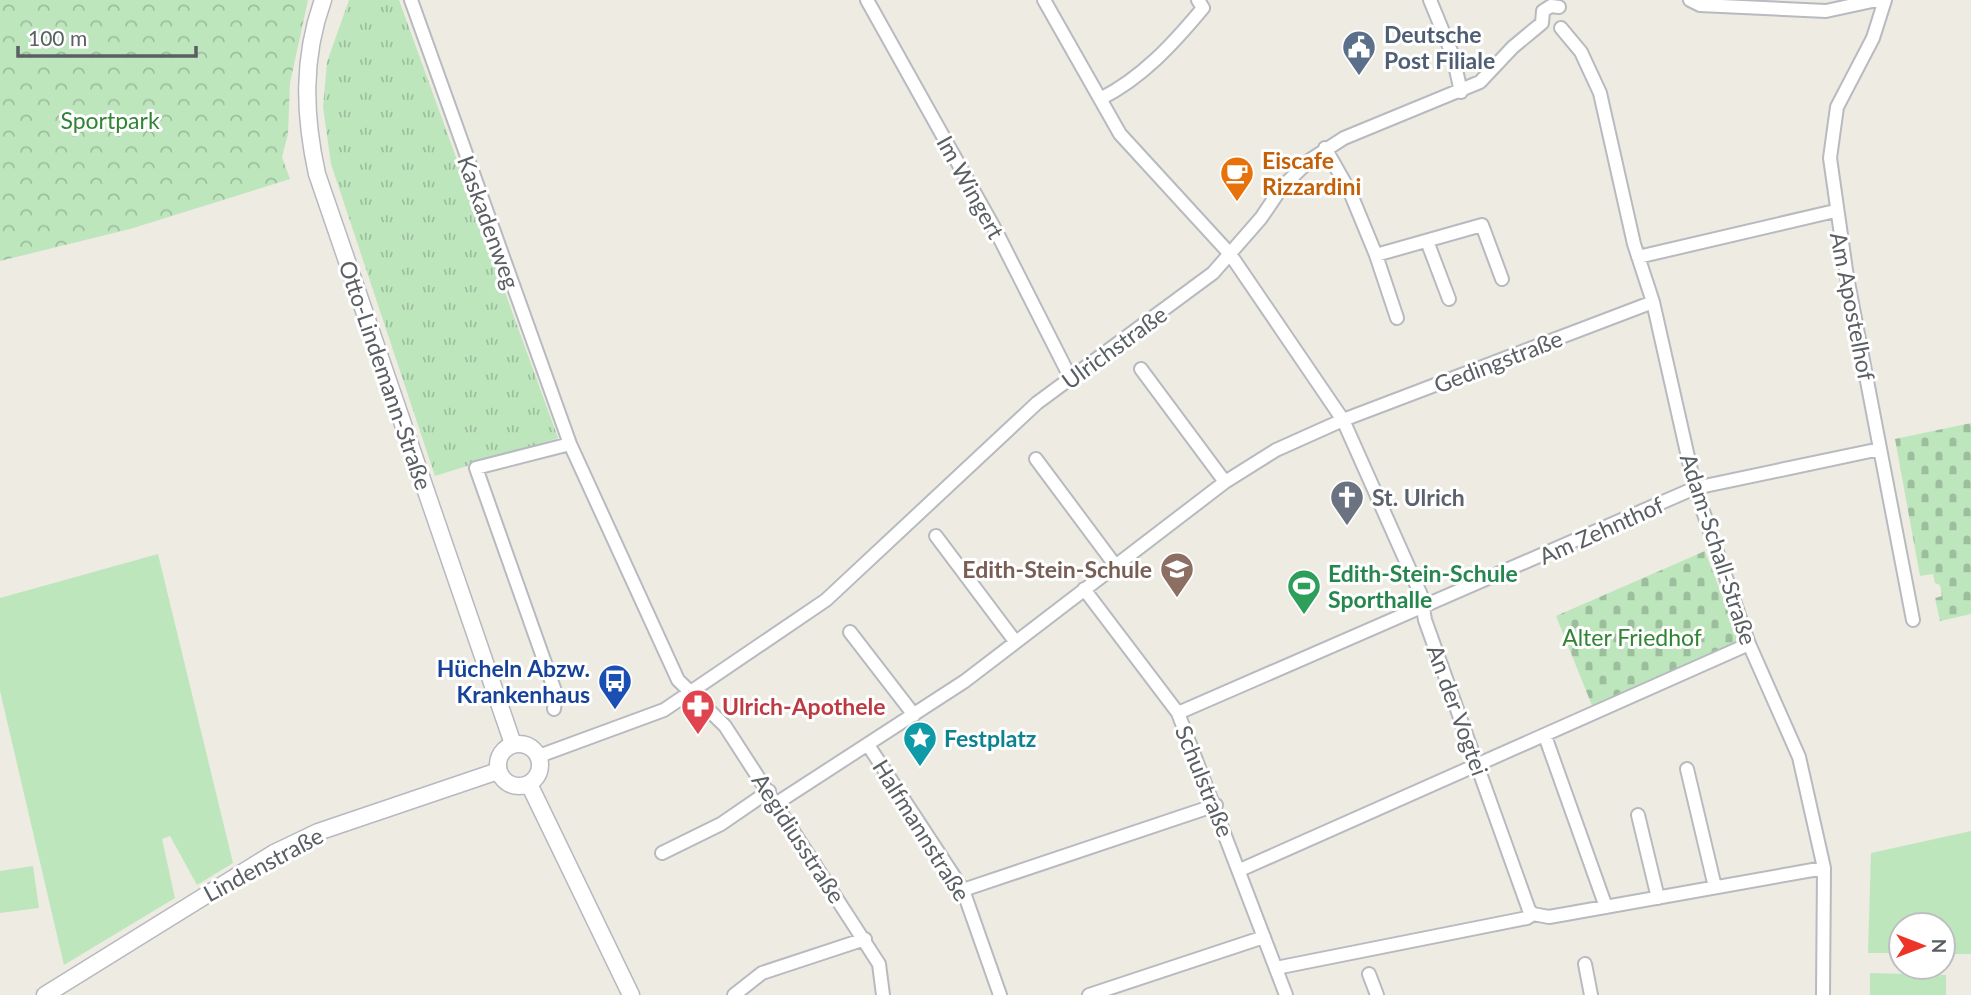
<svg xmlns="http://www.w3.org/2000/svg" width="1971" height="995" viewBox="0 0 1971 995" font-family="Lato,sans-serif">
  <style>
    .grass { fill: url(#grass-tufts) }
    .forest { fill: url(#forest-crowns) }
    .cemetery { fill: url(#cemetery-stones) }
    .garden { fill: #bee6bd }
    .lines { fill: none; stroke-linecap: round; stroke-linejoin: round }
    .street-casing { stroke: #b7babf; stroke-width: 16 }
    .secondary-casing { stroke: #b6b9bf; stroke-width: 19 }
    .street { stroke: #fff; stroke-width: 12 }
    .secondary { stroke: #fff; stroke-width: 16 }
    .labels { text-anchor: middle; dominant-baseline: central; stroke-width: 6; stroke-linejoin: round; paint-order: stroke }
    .service-label { font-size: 23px; font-weight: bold; fill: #4e5e75; stroke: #fff; text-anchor: start }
    .park-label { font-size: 23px; fill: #318433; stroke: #fff }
    .food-label { font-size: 23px; font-weight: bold; fill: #c56008; stroke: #fff; text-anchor: start }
    .street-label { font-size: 23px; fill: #5a5f63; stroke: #fff }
    .worship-label { font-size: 23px; font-weight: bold; fill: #5b616d; stroke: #fff; text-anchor: start }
    .education-label { font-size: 23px; font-weight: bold; fill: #785e54; stroke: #fff; text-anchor: end }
    .leisure-label { font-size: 23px; font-weight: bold; fill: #27864d; stroke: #fff; text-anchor: start }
    .transit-label { font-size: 23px; font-weight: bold; fill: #164399; stroke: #fff; text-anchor: end }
    .health-label { font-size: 23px; font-weight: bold; fill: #be3a42; stroke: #fff; text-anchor: start }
    .culture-label { font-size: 23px; font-weight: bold; fill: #0d838f; stroke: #fff; text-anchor: start }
  </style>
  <defs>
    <pattern id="grass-tufts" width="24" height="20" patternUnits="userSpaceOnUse" patternTransform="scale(1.75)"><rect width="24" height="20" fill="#bee6bd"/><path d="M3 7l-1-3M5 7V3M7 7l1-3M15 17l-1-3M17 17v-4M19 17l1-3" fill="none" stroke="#9dbe9d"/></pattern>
    <pattern id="forest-crowns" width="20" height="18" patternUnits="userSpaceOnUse" patternTransform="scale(1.75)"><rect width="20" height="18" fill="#bee6bd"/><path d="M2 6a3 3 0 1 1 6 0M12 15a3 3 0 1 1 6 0" fill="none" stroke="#9dbe9d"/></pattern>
    <pattern id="cemetery-stones" width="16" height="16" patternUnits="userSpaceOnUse" patternTransform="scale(1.75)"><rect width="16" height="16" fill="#bee6bd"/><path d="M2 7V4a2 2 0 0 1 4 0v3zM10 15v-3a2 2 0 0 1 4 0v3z" fill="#9dbe9d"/></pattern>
  </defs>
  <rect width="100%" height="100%" fill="#eeebe2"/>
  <path class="grass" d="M 349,0 L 399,0 L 558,438 L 435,476 L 331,164 L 323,107 L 327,62 Z"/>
  <path class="forest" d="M 0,0 L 308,0 L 290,83 L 288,134 L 282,157 L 290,179 L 130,229 L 0,261 Z"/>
  <path class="cemetery" d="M 1971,423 L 1971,614 L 1940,621 L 1935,598 L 1942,596 L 1940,585 L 1935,583 L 1933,574 L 1920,576 L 1895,439 Z
    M 1705,551 L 1740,643 L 1593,708 L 1556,616 Z"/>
  <path class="garden" d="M 158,554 L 233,863 L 197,885 L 170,836 L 162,839 L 175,898 L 64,965 L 0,691 L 0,598 Z
    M 1971,831 L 1971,954 L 1943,954 L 1943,925 L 1901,925 L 1901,953 L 1868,953 L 1871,853 Z
    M 33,866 L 39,908 L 0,913 L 0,871 Z
    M 1870,973 L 1946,975 L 1946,995 L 1870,995 Z"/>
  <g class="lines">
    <g class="street-casing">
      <path id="street" d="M 411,0 L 570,444 L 678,680 L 725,726 L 879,964 L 883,995
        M 867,0 L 997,233 L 1070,377
        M 1044,0 L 1120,134 L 1230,254 L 1343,420 L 1421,595 L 1425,620 L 1529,910 L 1533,914 L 1549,917 L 1824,868
        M 1430,0 L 1453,56 L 1461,92
        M 1690,0 L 1700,5 L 1826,11 L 1877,0
        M 1885,0 L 1873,38 L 1837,107 L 1830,158 L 1847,277 L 1913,620
        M 1542,23 L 1543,11 L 1551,6 L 1559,7
        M 1561,28 L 1581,52 L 1600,93 L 1634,244 L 1653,302 L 1695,488 L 1749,644 L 1799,757 L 1824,868 L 1823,995
        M 1100,99 C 1142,78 1173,44 1203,8 L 1198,0
        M 1325,148 L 1350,192 L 1376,255 L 1482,225 L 1502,279
        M 1427,241 L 1449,299
        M 1376,255 L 1397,318
        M 1638,257 L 1835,211
        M 1141,369 L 1225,482
        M 1036,459 L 1115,565
        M 936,536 L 1014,640
        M 1084,589 L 1178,713 L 1286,995
        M 850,632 L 914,715
        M 554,709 L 556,694 L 476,468 L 570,444
        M 1178,713 L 1695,488 L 1880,449
        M 1545,736 L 1606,907
        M 868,745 L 963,890 L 1000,995
        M 539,756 L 664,710 L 826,600 L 1037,403 L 1213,273 L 1261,218 L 1282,187 L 1310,160 L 1344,138 L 1480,82 L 1513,47 L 1542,23
        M 1687,769 L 1715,887
        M 777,803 L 965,681 L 1225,482 L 1276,450 L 1343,420 L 1653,302
        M 1638,815 L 1658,898
        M 662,853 L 721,824 L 769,791
        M 1240,870 L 1749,644
        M 963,890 L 1216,805
        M 1585,964 L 1591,995
        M 1276,968 L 1527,918 L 1533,914
        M 1369,974 L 1377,995
        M 734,995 L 762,973 L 865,939
        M 1089,995 L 1264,937"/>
    </g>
    <g class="secondary-casing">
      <path id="secondary" d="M 323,0 C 302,58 304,115 317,174 L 513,744
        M498 765a21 21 0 1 1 42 0a21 21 0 1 1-42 0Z
        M 529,784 L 631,995
        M 45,995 L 274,853 L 318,832 L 498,771"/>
    </g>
    <use href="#street" class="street"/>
    <use href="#secondary" class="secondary"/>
  </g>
  <defs>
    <g id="civic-pin" transform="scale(1.75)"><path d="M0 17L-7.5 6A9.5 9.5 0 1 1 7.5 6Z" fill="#5c6f8a" stroke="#fff"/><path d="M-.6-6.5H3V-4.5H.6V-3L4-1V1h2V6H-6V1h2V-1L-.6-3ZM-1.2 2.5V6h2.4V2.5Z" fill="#fff"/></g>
    <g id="cafe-pin" transform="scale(1.75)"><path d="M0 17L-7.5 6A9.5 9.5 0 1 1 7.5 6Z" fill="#e8710a" stroke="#fff"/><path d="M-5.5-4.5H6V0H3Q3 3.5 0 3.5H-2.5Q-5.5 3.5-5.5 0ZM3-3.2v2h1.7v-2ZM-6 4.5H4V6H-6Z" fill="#fff"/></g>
    <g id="church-pin" transform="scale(1.75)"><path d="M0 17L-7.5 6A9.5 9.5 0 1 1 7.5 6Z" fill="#6b7280" stroke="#fff"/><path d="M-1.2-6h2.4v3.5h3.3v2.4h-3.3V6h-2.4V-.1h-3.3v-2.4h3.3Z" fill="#fff"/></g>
    <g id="school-pin" transform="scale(1.75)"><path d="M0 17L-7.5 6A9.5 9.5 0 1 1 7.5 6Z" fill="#8d6e63" stroke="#fff"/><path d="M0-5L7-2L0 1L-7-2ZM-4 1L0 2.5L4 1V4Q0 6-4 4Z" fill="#fff"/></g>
    <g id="stadium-pin" transform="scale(1.75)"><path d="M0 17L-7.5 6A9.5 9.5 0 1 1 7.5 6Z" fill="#2e9e5b" stroke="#fff"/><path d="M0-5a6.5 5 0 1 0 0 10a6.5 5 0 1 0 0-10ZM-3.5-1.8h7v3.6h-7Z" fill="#fff"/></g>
    <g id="bus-pin" transform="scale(1.75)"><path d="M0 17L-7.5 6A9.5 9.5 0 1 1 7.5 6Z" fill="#1a4fb4" stroke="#fff"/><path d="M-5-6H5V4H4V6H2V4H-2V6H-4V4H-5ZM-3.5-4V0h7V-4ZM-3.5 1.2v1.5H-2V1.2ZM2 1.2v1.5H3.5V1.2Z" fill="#fff"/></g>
    <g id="pharmacy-pin" transform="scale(1.75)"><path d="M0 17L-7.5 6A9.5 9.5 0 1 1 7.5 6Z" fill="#e0444e" stroke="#fff"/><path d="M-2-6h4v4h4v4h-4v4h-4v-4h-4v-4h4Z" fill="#fff"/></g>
    <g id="sight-pin" transform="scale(1.75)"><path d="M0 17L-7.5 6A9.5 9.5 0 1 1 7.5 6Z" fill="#0f9aa8" stroke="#fff"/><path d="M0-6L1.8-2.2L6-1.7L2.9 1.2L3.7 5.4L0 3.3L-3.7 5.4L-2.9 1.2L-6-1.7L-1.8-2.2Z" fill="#fff"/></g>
  </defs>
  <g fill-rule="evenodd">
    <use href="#civic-pin" x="1359" y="47"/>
    <use href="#cafe-pin" x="1237" y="173"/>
    <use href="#church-pin" x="1347" y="497"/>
    <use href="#school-pin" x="1177" y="569"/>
    <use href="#stadium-pin" x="1304" y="586"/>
    <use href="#bus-pin" x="615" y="681"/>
    <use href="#pharmacy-pin" x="698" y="706"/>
    <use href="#sight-pin" x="920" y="738"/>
  </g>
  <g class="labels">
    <g class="service-label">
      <text x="1384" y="34">Deutsche<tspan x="1384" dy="26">Post Filiale</tspan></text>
    </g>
    <g class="park-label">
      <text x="110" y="120">Sportpark</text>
      <text x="1632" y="637">Alter Friedhof</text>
    </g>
    <g class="food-label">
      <text x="1262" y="160">Eiscafe<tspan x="1262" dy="26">Rizzardini</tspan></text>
    </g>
    <g class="street-label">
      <text transform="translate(971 187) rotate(61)">Im Wingert</text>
      <text transform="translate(489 222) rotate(70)">Kaskadenweg</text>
      <text transform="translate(1853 306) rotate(79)">Am Apostelhof</text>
      <text transform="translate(1114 347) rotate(-36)">Ulrichstraße</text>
      <text transform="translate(1498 361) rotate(-21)">Gedingstraße</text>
      <text transform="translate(386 375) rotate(71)">Otto-Lindemann-Straße</text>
      <text transform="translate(1601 530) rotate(-24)">Am Zehnthof</text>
      <text transform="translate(1719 549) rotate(72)">Adam-Schall-Straße</text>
      <text transform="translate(1458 710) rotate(70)">An der Vogtei</text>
      <text transform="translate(1205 781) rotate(68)">Schulstraße</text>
      <text transform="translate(922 830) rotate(58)">Halfmannstraße</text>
      <text transform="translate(799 838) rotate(57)">Aegidiusstraße</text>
      <text transform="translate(263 864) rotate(-28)">Lindenstraße</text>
    </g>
    <g class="worship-label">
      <text x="1372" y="497">St. Ulrich</text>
    </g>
    <g class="education-label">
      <text x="1152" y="569">Edith-Stein-Schule</text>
    </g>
    <g class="leisure-label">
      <text x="1328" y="573">Edith-Stein-Schule<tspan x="1328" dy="26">Sporthalle</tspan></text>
    </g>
    <g class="transit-label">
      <text x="590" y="668">Hücheln Abzw.<tspan x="590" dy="26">Krankenhaus</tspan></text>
    </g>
    <g class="health-label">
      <text x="722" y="706">Ulrich-Apothele</text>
    </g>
    <g class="culture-label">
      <text x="944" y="738">Festplatz</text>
    </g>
  </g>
  <g transform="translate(1922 946) rotate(90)"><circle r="33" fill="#ffffff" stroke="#bdbfc1" stroke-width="2"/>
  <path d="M0-5L12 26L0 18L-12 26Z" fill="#ee3327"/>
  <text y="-10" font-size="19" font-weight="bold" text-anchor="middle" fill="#5a5f63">N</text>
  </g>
  <path d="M18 46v10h178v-10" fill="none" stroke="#5a5f63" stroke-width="3.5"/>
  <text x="28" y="46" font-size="21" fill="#5a5f63" stroke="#ffffff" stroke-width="5" paint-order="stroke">100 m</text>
</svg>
